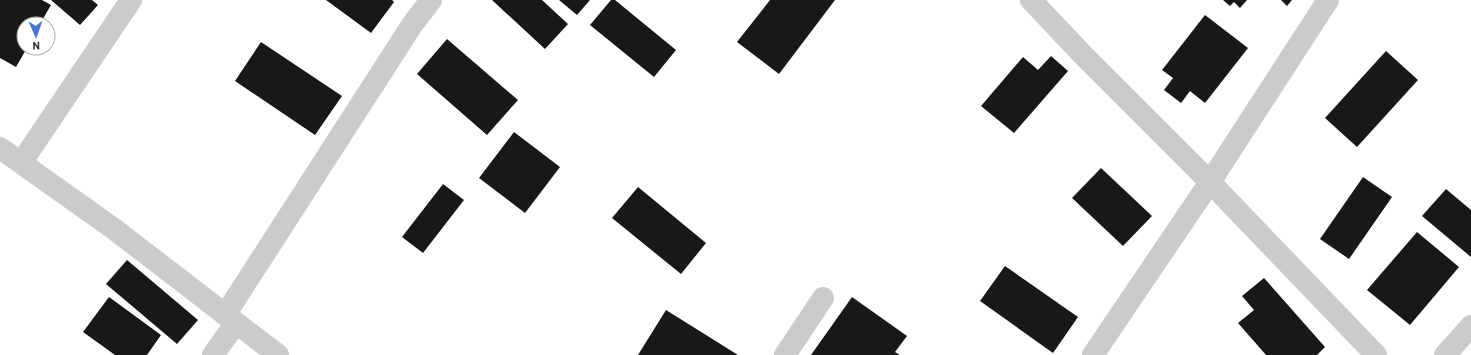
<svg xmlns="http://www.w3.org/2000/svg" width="1471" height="355" viewBox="0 0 1471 355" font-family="Barlow,sans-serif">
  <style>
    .building { fill: #181818 }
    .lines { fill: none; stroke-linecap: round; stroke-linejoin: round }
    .minor { stroke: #cbcbcb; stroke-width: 22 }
  </style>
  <rect width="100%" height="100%" fill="#fff"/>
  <path class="building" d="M 0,0 L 42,0 L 51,5 L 40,24 L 24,24 L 24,48 L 27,48 L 16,67 L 0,58 Z
    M 51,0 L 92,0 L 98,5 L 80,25 Z
    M 326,0 L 392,0 L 394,2 L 371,33 Z
    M 492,0 L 542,0 L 568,24 L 545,49 Z
    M 559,0 L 590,0 L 577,15 Z
    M 611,0 L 615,0 L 676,50 L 654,77 L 590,25 Z
    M 770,0 L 835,0 L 779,74 L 737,42 Z
    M 1223,0 L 1247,0 L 1240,8 L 1234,2 L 1230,6 Z
    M 1281,0 L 1292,0 L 1287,6 Z
    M 1205,15 L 1248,48 L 1205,103 L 1190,91 L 1181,103 L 1164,90 L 1173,78 L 1162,70 Z
    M 447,39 L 518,100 L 487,135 L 417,74 Z
    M 261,42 L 342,96 L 315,135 L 235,81 Z
    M 1386,51 L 1418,80 L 1357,147 L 1325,118 Z
    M 1051,56 L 1068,71 L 1014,133 L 981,106 L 1023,57 L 1038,70 Z
    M 514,132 L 560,167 L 525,213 L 479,178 Z
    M 1101,168 L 1152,216 L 1123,246 L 1072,198 Z
    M 1363,177 L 1392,197 L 1349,259 L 1320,239 Z
    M 443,184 L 464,200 L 423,253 L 402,237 Z
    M 638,187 L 706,243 L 681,274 L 612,218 Z
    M 1446,189 L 1471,210 L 1471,257 L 1422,216 Z
    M 1417,232 L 1459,267 L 1410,325 L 1367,290 Z
    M 127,260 L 198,320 L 177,344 L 106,284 Z
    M 1005,266 L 1078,317 L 1053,353 L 980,301 Z
    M 1264,278 L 1325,347 L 1317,355 L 1266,355 L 1238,323 L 1254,310 L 1242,296 Z
    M 109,297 L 161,335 L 147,355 L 115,355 L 83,332 Z
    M 852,297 L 907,336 L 895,352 L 900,355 L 811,355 Z
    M 666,310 L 738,355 L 638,355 Z"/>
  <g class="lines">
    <path class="minor" d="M 1031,0 L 1083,55 L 1210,182 L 1376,355
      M 0,148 L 114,229 L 278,355
      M 21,163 L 131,0
      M 225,315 L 412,25 L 431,0
      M 213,355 L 236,323
      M 785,355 L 823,298
      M 1093,355 L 1210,182 L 1328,0
      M 1445,355 L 1471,326"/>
  </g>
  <g transform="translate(36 36) rotate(178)"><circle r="19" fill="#ffffff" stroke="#adadad"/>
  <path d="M0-3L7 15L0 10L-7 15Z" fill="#4674d5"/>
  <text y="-6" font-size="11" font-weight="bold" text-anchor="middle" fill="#313131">N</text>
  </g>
</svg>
